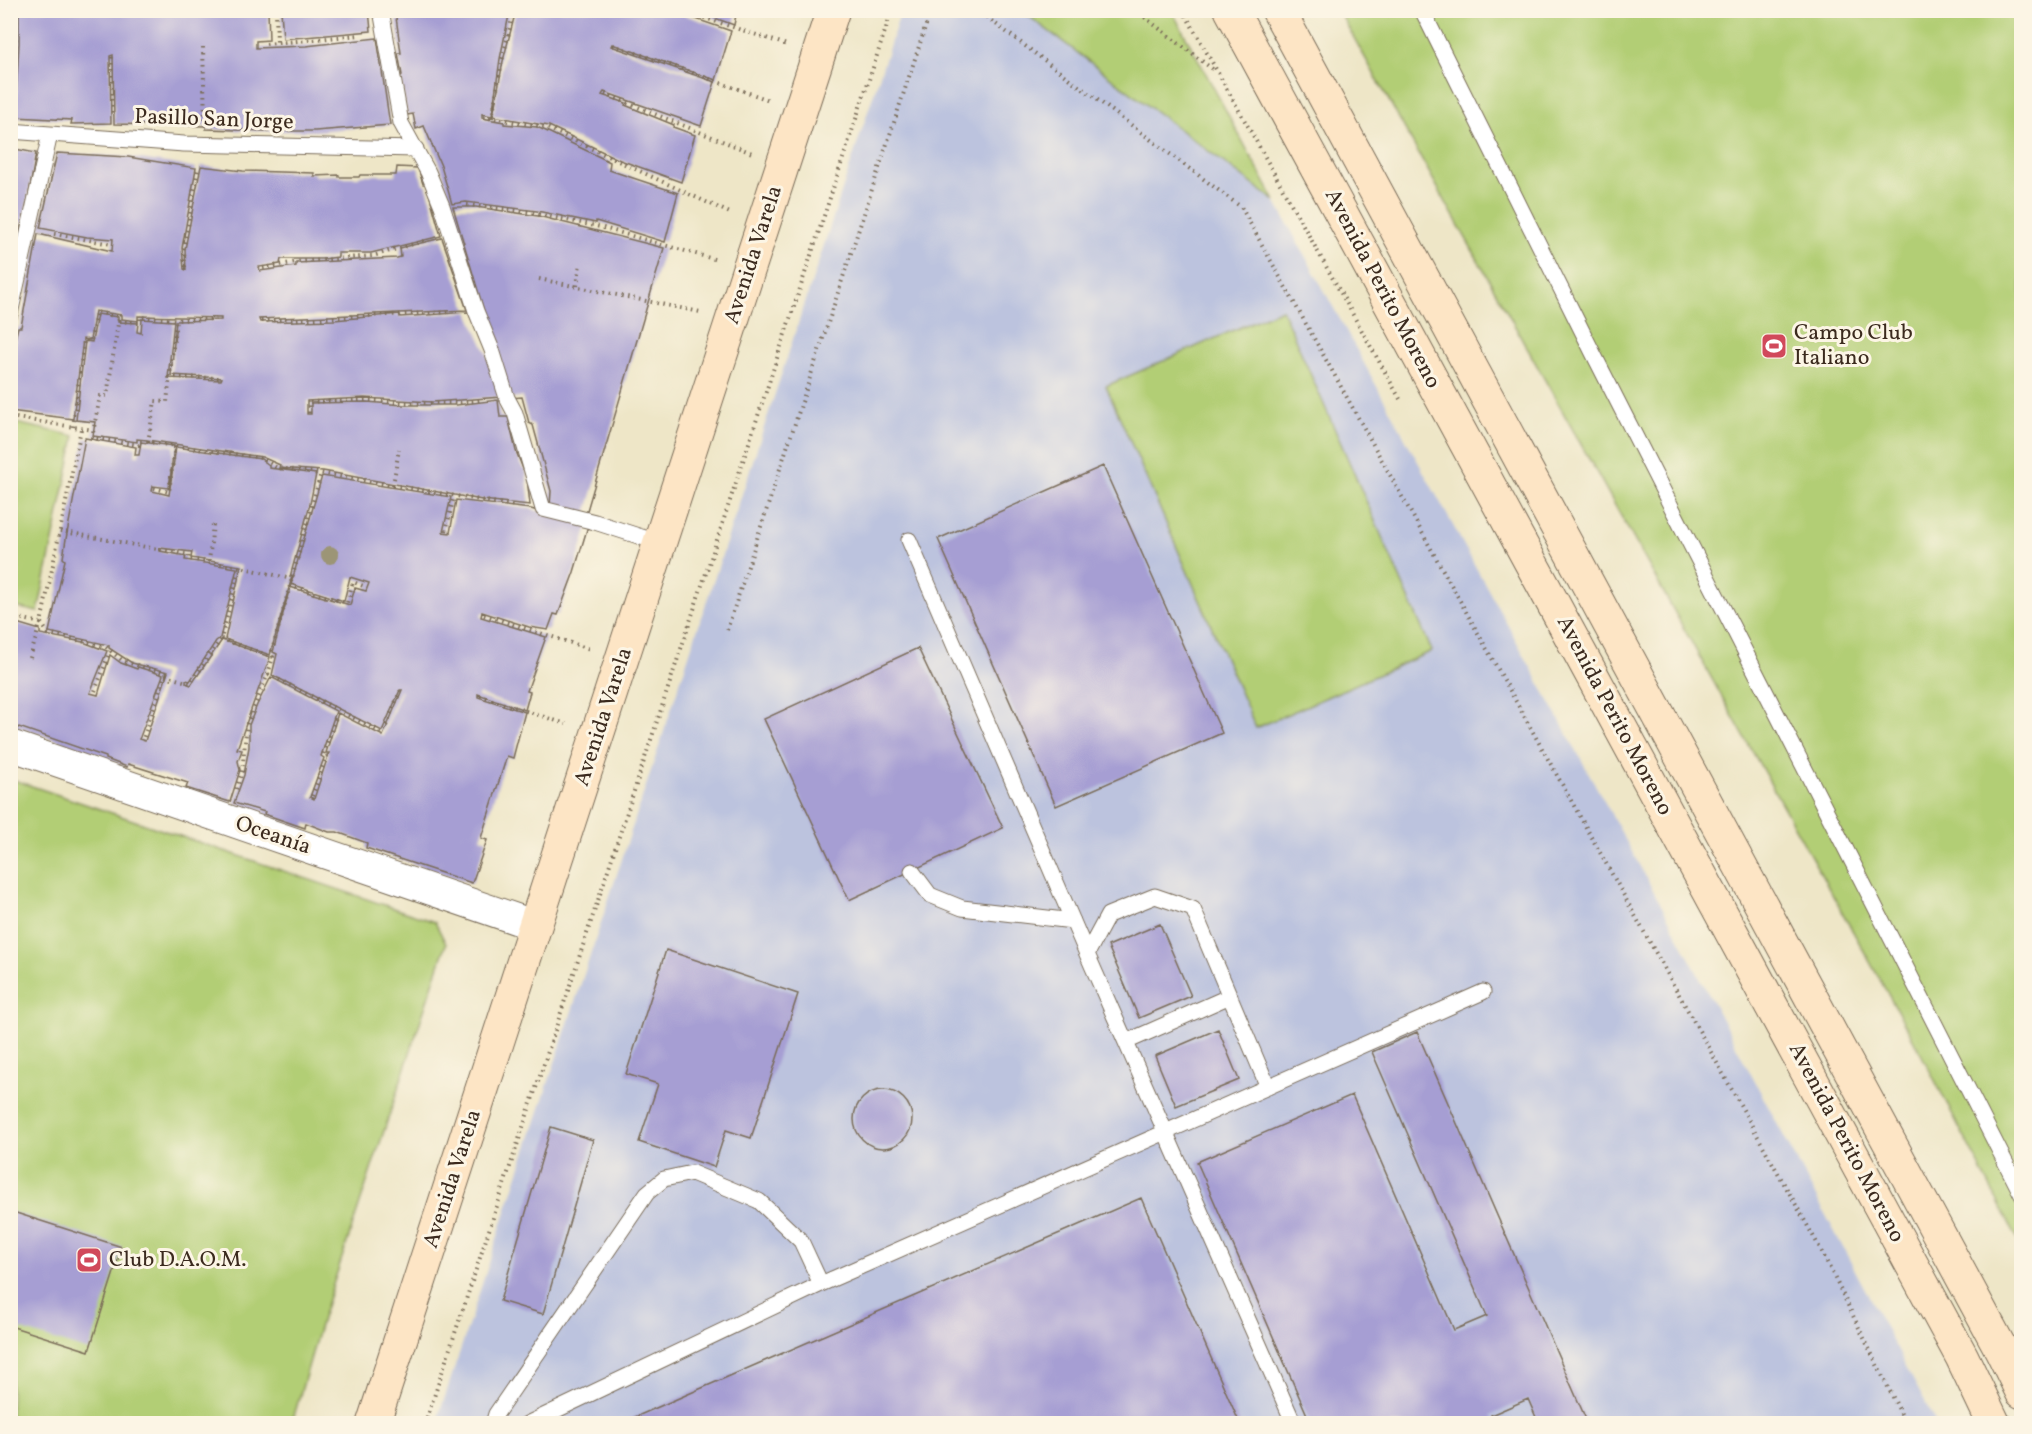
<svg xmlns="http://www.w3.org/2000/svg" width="2032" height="1434" viewBox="0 0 2032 1434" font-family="Vollkorn,serif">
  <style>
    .industrial { fill: #bcc3de }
    .green { fill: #b2ce74; stroke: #767c49; stroke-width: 1.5 }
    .building { fill: #a69ed3 }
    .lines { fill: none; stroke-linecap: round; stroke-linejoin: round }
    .lane-casing { stroke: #7a6c59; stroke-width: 17 }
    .street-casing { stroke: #7a6c59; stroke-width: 32 }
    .secondary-casing { stroke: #7a6c59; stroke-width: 35 }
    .path { stroke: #7a6c59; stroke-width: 4; stroke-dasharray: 1.5 4.5; stroke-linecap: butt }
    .lane { stroke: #fff; stroke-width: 15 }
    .street { stroke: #fff; stroke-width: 30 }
    .secondary { stroke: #fde5c5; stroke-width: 33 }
    .tree { fill: #9c9576 }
    .labels { text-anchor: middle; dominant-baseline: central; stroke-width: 6; stroke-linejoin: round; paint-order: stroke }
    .street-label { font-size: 22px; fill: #3b2a1e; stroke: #fcf5e5 }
    .poi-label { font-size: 22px; fill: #3b2a1e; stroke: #fcf5e5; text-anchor: start }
  </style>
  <rect width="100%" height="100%" fill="#fcf5e5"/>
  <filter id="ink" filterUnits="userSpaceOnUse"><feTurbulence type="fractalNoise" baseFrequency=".0167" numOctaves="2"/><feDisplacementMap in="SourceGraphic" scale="12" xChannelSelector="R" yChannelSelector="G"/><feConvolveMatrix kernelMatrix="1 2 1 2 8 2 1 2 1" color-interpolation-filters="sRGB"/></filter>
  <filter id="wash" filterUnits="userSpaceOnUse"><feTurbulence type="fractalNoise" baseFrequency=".008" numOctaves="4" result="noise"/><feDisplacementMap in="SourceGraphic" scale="24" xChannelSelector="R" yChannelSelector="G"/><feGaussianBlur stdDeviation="1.35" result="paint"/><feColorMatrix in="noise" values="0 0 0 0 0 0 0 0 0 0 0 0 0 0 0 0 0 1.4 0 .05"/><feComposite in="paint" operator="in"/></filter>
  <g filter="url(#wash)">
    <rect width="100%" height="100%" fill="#eee6c7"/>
    <path class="industrial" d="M 901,11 L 1022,11 L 1275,201 L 1666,914 L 1936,1423 L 436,1424 Z"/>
    <path class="green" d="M 1022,11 L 1172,11 L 1275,201 Z
      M 1339,11 L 2021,11 L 2021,1246 L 1918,1048 Z
      M 1282,309 L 1432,651 L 1256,728 L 1106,386 Z
      M 11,422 L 75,436 L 38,612 L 11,606 Z
      M 11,779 L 435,922 L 446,944 L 323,1315 L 292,1423 L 11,1424 Z"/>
    <g id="blocks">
      <path class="building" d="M 10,10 L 15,10 L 15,24 L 17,24 L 12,95 L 10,95 Z
        M 19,10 L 268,10 L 269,40 L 256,41 L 256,48 L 306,46 L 377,38 L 390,125 L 315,131 L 271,131 L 206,129 L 206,126 L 114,124 L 113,55 L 110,56 L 111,123 L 71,124 L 72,120 L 15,117 L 19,43 Z
        M 281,10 L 369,10 L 371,31 L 283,39 Z
        M 395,10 L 510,10 L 500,59 L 492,116 L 482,114 L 482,118 L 504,122 L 504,124 L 537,127 L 548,132 L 610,162 L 609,170 L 678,193 L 665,242 L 596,221 L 596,223 L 537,211 L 466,202 L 452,204 L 441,166 L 424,126 L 416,129 L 413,114 L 407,115 L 400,77 L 402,75 L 398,53 L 401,53 Z
        M 518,10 L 670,10 L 731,31 L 716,80 L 612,44 L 611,46 L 715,82 L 701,126 L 604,92 L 602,95 L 626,103 L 625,105 L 674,125 L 673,127 L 695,135 L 681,182 L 620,160 L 549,126 L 493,116 L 503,61 L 515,14 L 517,14 Z
        M 693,10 L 737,10 L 734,25 Z
        M 10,148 L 36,153 L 24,222 L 22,222 L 11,267 Z
        M 57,153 L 128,157 L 196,168 L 182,248 L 184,269 L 186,270 L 185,249 L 201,166 L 243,171 L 314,173 L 314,176 L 339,175 L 339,177 L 359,177 L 360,175 L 396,175 L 397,167 L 418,168 L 423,184 L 426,184 L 430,197 L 441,236 L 371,253 L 338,253 L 338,257 L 323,259 L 281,259 L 280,264 L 259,267 L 260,271 L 296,266 L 296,263 L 397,258 L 401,257 L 400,248 L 442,238 L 467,310 L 259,319 L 260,322 L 334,320 L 400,314 L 400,317 L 468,312 L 488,356 L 502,397 L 432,402 L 364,398 L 307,401 L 307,414 L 311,414 L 311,403 L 367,402 L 403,405 L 456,405 L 498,400 L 500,417 L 508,417 L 516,451 L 523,469 L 526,469 L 530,505 L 482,500 L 323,471 L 279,468 L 280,465 L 262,457 L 147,440 L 137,439 L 137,442 L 93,436 L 95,422 L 76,420 L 85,341 L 92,342 L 97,314 L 118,317 L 118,322 L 138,323 L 137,332 L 141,333 L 142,319 L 174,321 L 168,378 L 221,380 L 222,378 L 171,375 L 176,321 L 221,320 L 221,318 L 138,316 L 138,321 L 121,319 L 121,315 L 95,311 L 90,340 L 83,339 L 73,419 L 10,411 L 10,359 L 18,327 L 21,327 L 38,234 L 112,251 L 113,239 L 87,237 L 40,228 Z
        M 453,207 L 476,207 L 538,216 L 664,248 L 586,514 L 550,507 L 551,491 L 533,425 L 529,423 L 522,397 L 510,398 Z
        M 85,438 L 136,447 L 135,455 L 139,455 L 141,442 L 174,446 L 169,488 L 153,486 L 152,491 L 169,495 L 176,447 L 261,459 L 269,465 L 269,468 L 316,474 L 310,504 L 290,577 L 292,577 L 270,655 L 225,639 L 241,566 L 191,558 L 192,552 L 159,548 L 160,551 L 186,556 L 185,560 L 237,568 L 220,638 L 216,641 L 190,681 L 186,680 L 186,683 L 191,685 L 222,640 L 270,657 L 237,749 L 242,750 L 238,761 L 240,770 L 230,802 L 186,788 L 188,783 L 128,764 L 127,767 L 106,759 L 106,757 L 19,727 L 18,728 L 10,726 L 10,621 L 40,630 L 40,634 L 83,642 L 107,651 L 90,693 L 98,695 L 110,655 L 121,663 L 137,669 L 138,667 L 163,675 L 140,737 L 139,739 L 145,741 L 168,672 L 132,663 L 109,648 L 109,645 L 49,632 L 65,560 L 63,558 L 66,539 Z
        M 1103,466 L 1222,733 L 1056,806 L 938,539 Z
        M 322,476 L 451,497 L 443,532 L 450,533 L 456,500 L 531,509 L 588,526 L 574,572 L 558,615 L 554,614 L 548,630 L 529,627 L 482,612 L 481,617 L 546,637 L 527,691 L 530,692 L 525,710 L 478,694 L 478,697 L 525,712 L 513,758 L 507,756 L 481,838 L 487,840 L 472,883 L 366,848 L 367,843 L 337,832 L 329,832 L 306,823 L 305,828 L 264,814 L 265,812 L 234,803 L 244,775 L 249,747 L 249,725 L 257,705 L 271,677 L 336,711 L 321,756 L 324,758 L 310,797 L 314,799 L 329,753 L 326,753 L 338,713 L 383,736 L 402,690 L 400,690 L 382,731 L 272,675 L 277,654 L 273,652 L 290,587 L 350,605 L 355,588 L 366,591 L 369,583 L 350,577 L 344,601 L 291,584 Z
        M 918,648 L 1003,828 L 849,900 L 764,719 Z
        M 1160,924 L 1191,996 L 1139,1018 L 1108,946 Z
        M 666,950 L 798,994 L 751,1138 L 726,1130 L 714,1167 L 639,1142 L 658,1084 L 626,1074 Z
        M 1218,1029 L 1239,1080 L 1176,1106 L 1155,1056 Z
        M 1417,1032 L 1588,1424 L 1539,1424 L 1528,1399 L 1491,1415 L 1495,1424 L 1311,1424 L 1197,1162 L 1352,1095 L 1454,1330 L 1487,1316 L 1372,1052 Z
        M854 1119a29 29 0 1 1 58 0a29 29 0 1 1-58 0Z
        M 551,1127 L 593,1140 L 543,1314 L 500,1301 Z
        M 1141,1198 L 1240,1424 L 619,1424 Z
        M 10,1211 L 122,1247 L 89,1351 L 10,1326 Z"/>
    </g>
  </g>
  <g filter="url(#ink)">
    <use href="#blocks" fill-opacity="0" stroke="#7a6c59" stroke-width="1.5"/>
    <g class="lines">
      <g class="lane-casing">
        <path id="lane" d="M 381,10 L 401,123 L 428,172 L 442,206 L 476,311 L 492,350 L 507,398 L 515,413 L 543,509 L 595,522 L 660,543
          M 1422,10 L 1595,357 L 2022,1195
          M 10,131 L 184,144 L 416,149
          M 10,314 L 50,134
          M 909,540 L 1087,954 L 1294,1424
          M 912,871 L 930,895 L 962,908 L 1073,921
          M 1087,954 L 1108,915 L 1155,896 L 1193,909 L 1268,1087
          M 1126,1042 L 1230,996
          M 493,1424 L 496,1414 L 647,1193 L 664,1179 L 692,1173 L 759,1201 L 801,1241 L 821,1284
          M 527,1424 L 821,1284 L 1483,992"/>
      </g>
      <g class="street-casing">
        <path id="street" d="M 10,745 L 536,926"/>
      </g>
      <g class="secondary-casing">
        <path id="secondary" d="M 1231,10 L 1962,1357 L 1994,1424
          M 1278,10 L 2002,1351 L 2022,1392
          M 373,1424 L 833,10"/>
      </g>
      <path class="path" d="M 276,10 L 277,43
        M 681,10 L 787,45
        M 977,10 L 1241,207 L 1821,1250 L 1906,1424
        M 1135,10 L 1215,71
        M 1183,10 L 1400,399
        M 266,44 L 360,35
        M 613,45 L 769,100
        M 203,47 L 205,120
        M 112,57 L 112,114
        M 605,94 L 752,153
        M 13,106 L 17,10
        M 483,117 L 545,127 L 732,214
        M 492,118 L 502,61 L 513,15 L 516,10
        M 467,205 L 528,212 L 600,227 L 717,260
        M 54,234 L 112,244
        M 185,267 L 184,249 L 198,169
        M 263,268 L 296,262 L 373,256 L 427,240
        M 539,279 L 700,312
        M 577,286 L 580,263
        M 119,321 L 140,323 L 140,317 L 176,320 L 219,319
        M 261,321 L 451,312
        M 169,377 L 220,378
        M 309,413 L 309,402 L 366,400 L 406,403 L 456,403 L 482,400
        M 10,417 L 93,430
        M 73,427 L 84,340 L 91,341 L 96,312 L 119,317 L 107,396 L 100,396 L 92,438 L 139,445 L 139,441 L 148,442 L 261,458 L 277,468 L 321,473 L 516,506
        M 148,442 L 155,401 L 167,402 L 176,320
        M 393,485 L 399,449
        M 154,488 L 169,492 L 175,446
        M 60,531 L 189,555 L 188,559 L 240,567 L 292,579
        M 446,531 L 454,496
        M 209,562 L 213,524
        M 290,586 L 347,603 L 353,582 L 366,587
        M 484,615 L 590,649
        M 10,616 L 41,623 L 81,429
        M 41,623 L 48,633 L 106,647 L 123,661 L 166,674 L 143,739
        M 727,630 L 931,10
        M 221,639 L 273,657
        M 30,658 L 40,624
        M 268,674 L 383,733 L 400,691
        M 165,676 L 191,683 L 221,639 L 240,567
        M 95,691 L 110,651
        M 480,696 L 566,724
        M 236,789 L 242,772 L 247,723 L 268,674 L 273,657 L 272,651 L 321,473
        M 312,796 L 327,756 L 323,755 L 338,711
        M 425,1424 L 892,10"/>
      <use href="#lane" class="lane"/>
      <use href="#street" class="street"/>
      <use href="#secondary" class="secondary"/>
    </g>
    <circle class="tree" cx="330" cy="555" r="9"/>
  </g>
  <defs>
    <g id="stadium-square" transform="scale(1.35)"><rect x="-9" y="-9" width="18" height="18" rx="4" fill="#d1495b" stroke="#fcf5e5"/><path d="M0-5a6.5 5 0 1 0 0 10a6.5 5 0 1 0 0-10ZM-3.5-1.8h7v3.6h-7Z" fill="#fff"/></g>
  </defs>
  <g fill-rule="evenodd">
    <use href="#stadium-square" x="1774" y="346"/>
    <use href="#stadium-square" x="89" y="1260"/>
  </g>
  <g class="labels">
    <g class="street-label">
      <text transform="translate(214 120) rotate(2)">Pasillo San Jorge</text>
      <text transform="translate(754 255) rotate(-72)">Avenida Varela</text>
      <text transform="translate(1382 289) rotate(62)">Avenida Perito Moreno</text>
      <text transform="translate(1614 716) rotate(62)">Avenida Perito Moreno</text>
      <text transform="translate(604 717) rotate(-72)">Avenida Varela</text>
      <text transform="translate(273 836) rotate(19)">Oceanía</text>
      <text transform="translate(1846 1143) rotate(62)">Avenida Perito Moreno</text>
      <text transform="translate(453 1179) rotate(-72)">Avenida Varela</text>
    </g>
    <g class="poi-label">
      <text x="1794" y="333">Campo Club<tspan x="1794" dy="25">Italiano</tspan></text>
      <text x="109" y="1260">Club D.A.O.M.</text>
    </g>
  </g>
  <rect width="2032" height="1434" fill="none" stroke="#fcf5e5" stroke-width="36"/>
</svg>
